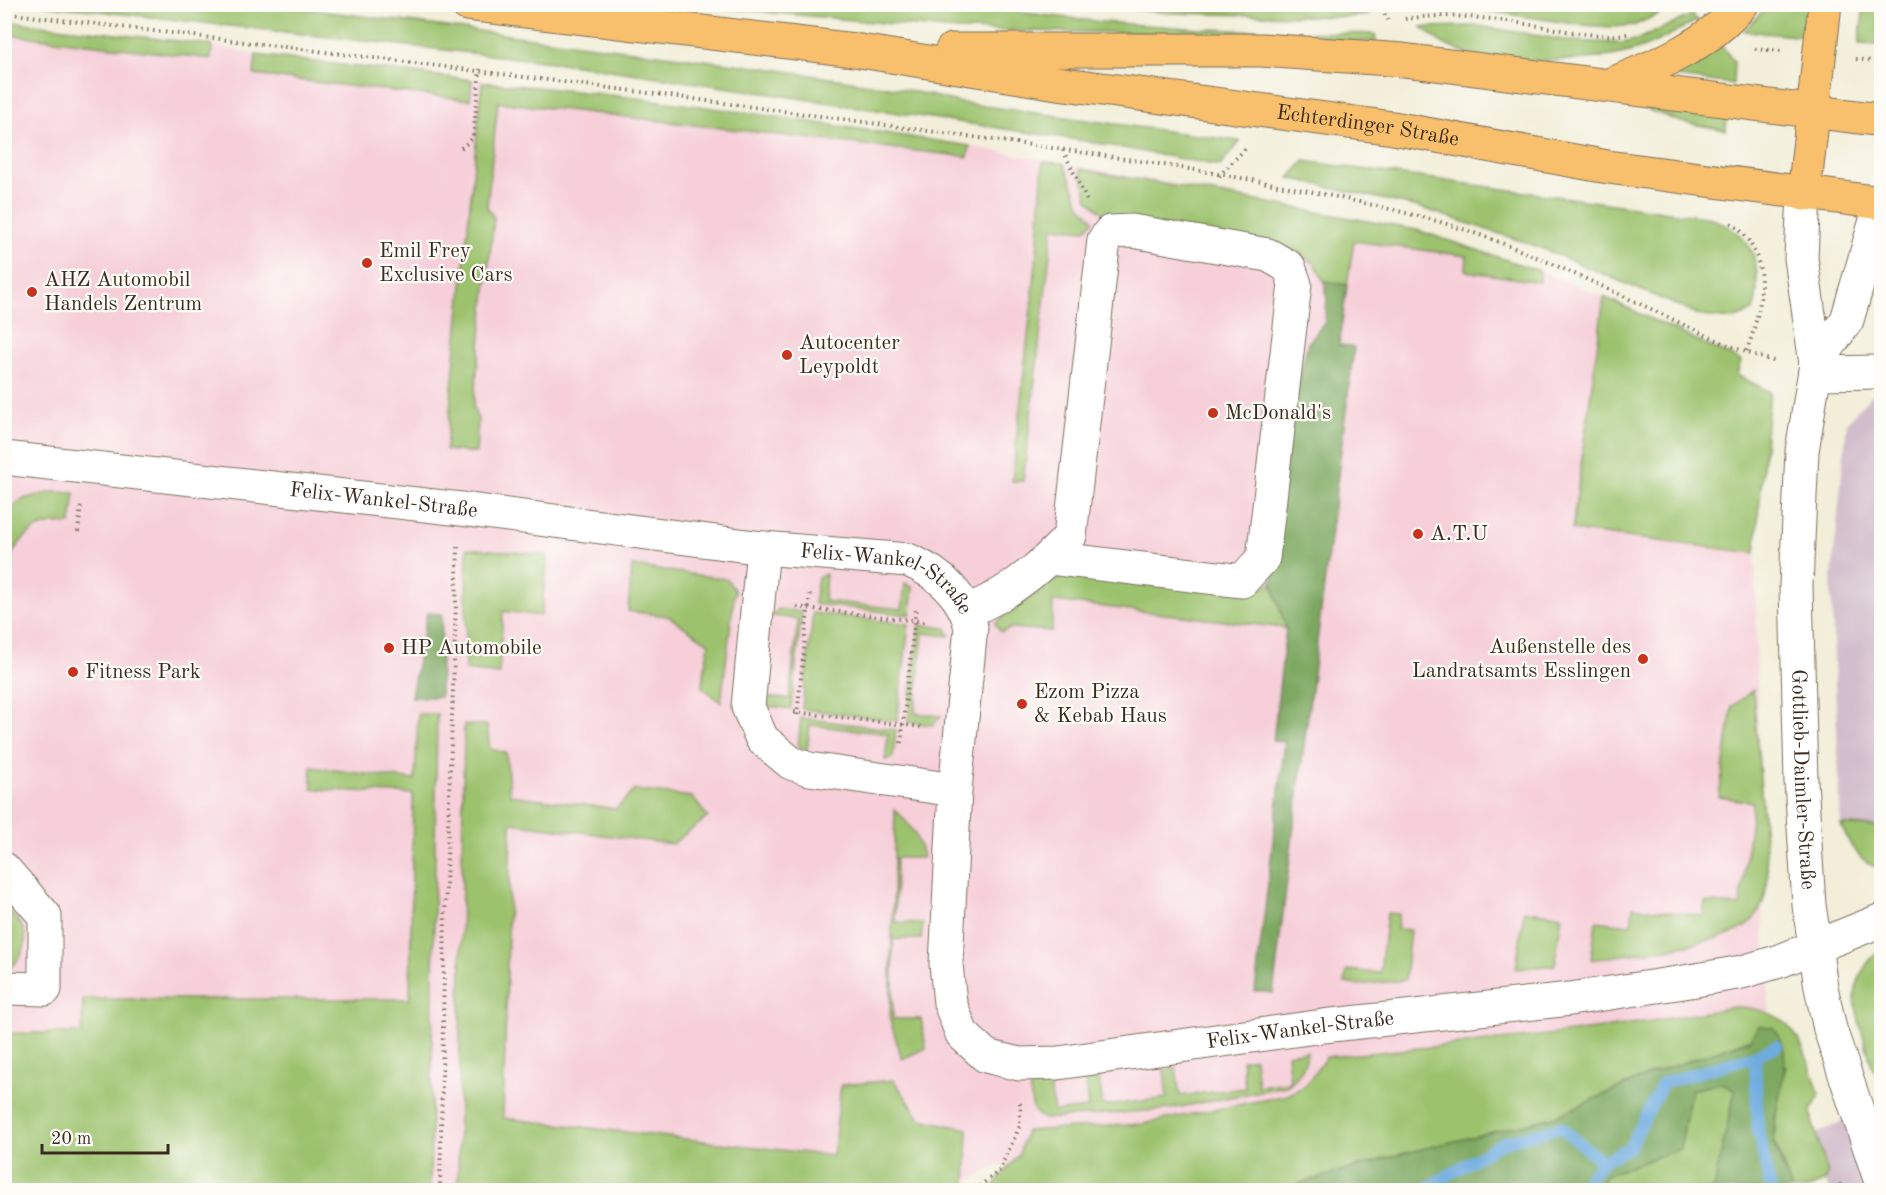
<svg xmlns="http://www.w3.org/2000/svg" width="1886" height="1195" viewBox="0 0 1886 1195" font-family="'Old Standard TT',serif">
  <style>
    .built { fill: #f6cfd9 }
    .industrial { fill: #d1bdcb }
    .green { fill: #9cc26d; stroke: #6c7646; stroke-width: 1.5 }
    .forest { fill: #7da860; stroke: #5c693f; stroke-width: 1.5 }
    .lines { fill: none; stroke-linecap: round; stroke-linejoin: round }
    .stream { stroke: #6eabe0; stroke-width: 12 }
    .minor-casing { stroke: #7b6f5f; stroke-width: 35 }
    .major-casing { stroke: #7b6f5f; stroke-width: 35 }
    .path { stroke: #7b6f5f; stroke-width: 4; stroke-dasharray: 1.5 4.5; stroke-linecap: butt }
    .minor { stroke: #fff; stroke-width: 33 }
    .major { stroke: #f8bf6c; stroke-width: 33 }
    .poi-dot { fill: #c8321e; stroke: #fdfcf7; stroke-width: 2 }
    .labels { text-anchor: middle; dominant-baseline: central; stroke-width: 4.5; stroke-linejoin: round; paint-order: stroke }
    .street-label { font-size: 21px; fill: #3b2a1e; stroke: #fdfcf7 }
    .poi-label { font-size: 21px; fill: #3b2a1e; stroke: #fdfcf7; text-anchor: start }
  </style>
  <rect width="100%" height="100%" fill="#fdfcf7"/>
  <filter id="ink" filterUnits="userSpaceOnUse"><feTurbulence type="fractalNoise" baseFrequency=".0167" numOctaves="2"/><feDisplacementMap in="SourceGraphic" scale="12" xChannelSelector="R" yChannelSelector="G"/><feConvolveMatrix kernelMatrix="1 2 1 2 8 2 1 2 1" color-interpolation-filters="sRGB"/></filter>
  <filter id="wash" filterUnits="userSpaceOnUse"><feTurbulence type="fractalNoise" baseFrequency=".008" numOctaves="4" result="noise"/><feDisplacementMap in="SourceGraphic" scale="24" xChannelSelector="R" yChannelSelector="G"/><feGaussianBlur stdDeviation="1.35" result="paint"/><feColorMatrix in="noise" values="0 0 0 0 0 0 0 0 0 0 0 0 0 0 0 0 0 1.4 0 .05"/><feComposite in="paint" operator="in"/></filter>
  <g filter="url(#wash)">
    <rect width="100%" height="100%" fill="#f2eed9"/>
    <path class="built" d="M 5,21 L 212,45 L 256,55 L 570,90 L 793,119 L 970,146 L 1354,218 L 1417,230 L 1540,271 L 1604,297 L 1741,361 L 1737,375 L 1770,392 L 1755,553 L 1760,877 L 1770,1018 L 1543,1072 L 994,1167 L 954,1190 L 5,1190 Z"/>
    <path class="industrial" d="M 1881,392 L 1881,869 L 1860,856 L 1848,842 L 1841,825 L 1831,587 L 1847,423 L 1869,397 Z
      M 1881,1104 L 1881,1190 L 1829,1190 L 1809,1137 Z"/>
    <path class="green" d="M 267,4 L 766,68 L 908,90 L 962,103 L 1240,141 L 1220,166 L 1085,141 L 577,65 L 45,5 Z
      M 952,4 L 1102,22 L 1202,29 L 1375,34 L 1376,42 L 1212,34 L 959,30 L 693,5 Z
      M 1364,4 L 1369,15 L 1343,17 L 1167,13 L 1093,5 Z
      M 1428,5 L 1428,4 L 1678,5 L 1635,25 L 1611,27 L 1581,25 L 1480,10 L 1429,8 Z
      M 1768,5 L 1809,5 L 1806,37 L 1744,31 Z
      M 1864,5 L 1881,5 L 1877,45 L 1859,44 Z
      M 1691,15 L 1698,20 C 1680,29 1663,40 1644,47 C 1598,65 1508,64 1460,51 C 1446,47 1432,37 1422,27 L 1479,26 L 1570,41 L 1623,43 L 1639,39 Z
      M 5,21 L 212,45 L 211,59 L 5,34 Z
      M 1722,46 L 1734,62 L 1733,84 L 1669,76 Z
      M 256,55 L 472,80 L 470,100 L 254,75 Z
      M 482,82 C 646,96 808,121 970,146 L 968,157 L 498,102 L 487,207 L 494,218 L 473,408 L 478,419 L 476,453 L 446,450 Z
      M 1646,104 L 1727,114 L 1726,130 L 1681,122 L 1646,109 Z
      M 1304,161 L 1712,218 C 1741,232 1756,244 1757,278 C 1757,291 1757,300 1753,311 L 1733,319 L 1702,316 L 1539,247 L 1422,208 L 1289,178 Z
      M 1043,162 L 1064,163 L 1080,205 L 1094,220 L 1085,230 L 1053,227 L 1023,481 L 1012,481 L 1037,254 Z
      M 1080,169 L 1417,230 L 1540,271 L 1539,282 L 1466,271 L 1467,256 L 1354,241 L 1347,285 L 1324,281 L 1315,264 L 1294,250 L 1108,218 L 1088,199 Z
      M 1604,297 L 1741,361 L 1737,375 L 1770,392 L 1755,553 L 1572,530 Z
      M 53,492 L 75,493 L 71,524 C 35,520 18,538 5,569 L 5,512 L 23,499 Z
      M 467,548 L 548,555 L 541,616 L 503,611 L 499,674 L 465,670 Z
      M 632,566 L 727,579 L 735,591 L 721,702 L 702,687 L 709,643 L 668,616 L 628,611 Z
      M 826,574 L 824,601 L 902,609 L 905,583 L 913,588 L 910,615 L 814,604 L 818,577 Z
      M 1066,576 L 1246,591 L 1260,590 L 1272,583 L 1286,628 L 1053,601 L 1052,631 L 1011,628 L 1001,632 L 995,623 L 1053,581 Z
      M 778,609 L 802,612 L 791,709 L 767,706 L 763,697 L 789,699 L 798,619 L 772,616 Z
      M 813,613 L 909,624 L 897,721 L 802,709 Z
      M 919,625 L 946,628 L 950,636 L 923,633 L 915,713 L 941,716 L 933,725 L 908,722 Z
      M 1753,690 L 1768,876 C 1767,893 1763,909 1751,922 C 1731,944 1624,954 1591,960 L 1596,921 L 1631,925 L 1633,907 L 1703,916 L 1705,902 L 1740,906 L 1753,802 L 1719,797 L 1732,707 Z
      M 418,714 L 437,714 L 430,1190 L 5,1190 L 5,1033 L 82,1033 L 83,999 L 410,999 L 413,794 L 312,789 L 311,767 L 415,780 Z
      M 801,718 L 896,730 L 893,757 L 885,760 L 888,734 L 810,725 L 807,751 L 798,746 Z
      M 464,725 L 487,725 L 490,749 L 506,753 L 510,795 L 616,809 L 635,790 L 692,797 L 708,817 L 672,844 L 511,823 L 503,1118 L 833,1156 L 841,1085 L 894,1080 L 920,1119 L 968,1129 L 966,1188 L 458,1190 Z
      M 895,810 C 910,824 919,837 923,858 L 896,858 L 895,922 L 923,923 L 921,939 L 893,939 L 893,1019 L 921,1019 L 926,1048 L 902,1059 L 890,1020 Z
      M 1841,825 L 1881,826 L 1881,869 C 1860,863 1849,844 1841,825 Z
      M 5,907 C 10,913 17,919 21,925 C 32,941 20,964 5,970 Z
      M 1524,911 L 1562,915 L 1555,965 L 1516,969 Z
      M 1387,913 L 1399,914 L 1397,929 L 1410,930 L 1405,980 L 1356,985 L 1345,983 L 1347,970 L 1380,973 Z
      M 1881,951 L 1881,1069 L 1873,1070 C 1868,1049 1856,1019 1855,998 C 1855,982 1867,958 1881,951 Z
      M 1733,1007 C 1796,1007 1802,1044 1820,1095 L 1811,1111 L 1812,1121 L 1828,1173 L 1825,1181 L 1805,1190 L 1792,1190 L 1774,1139 L 1779,1088 L 1786,1067 L 1749,1040 L 1653,1073 L 1554,1117 L 1398,1155 L 1277,1190 L 990,1190 L 1019,1154 L 1026,1131 L 1142,1124 L 1288,1095 L 1306,1085 L 1326,1057 C 1462,1044 1598,1033 1733,1007 Z
      M 1307,1051 C 1307,1065 1297,1080 1286,1086 L 1170,1109 L 1045,1119 C 1030,1114 1031,1100 1030,1086 L 1050,1084 L 1054,1112 L 1088,1108 L 1085,1079 L 1099,1078 L 1103,1106 L 1167,1098 L 1164,1070 L 1176,1068 L 1180,1096 L 1245,1088 L 1242,1060 L 1255,1058 L 1258,1086 L 1290,1082 L 1287,1054 Z
      M 1722,1083 L 1735,1091 L 1713,1190 L 1602,1190 L 1603,1176 L 1680,1149 L 1691,1090 Z"/>
    <path class="forest" d="M 1324,281 L 1347,285 L 1339,345 L 1354,347 L 1273,993 L 1255,991 L 1285,742 L 1273,741 L 1286,628 L 1272,583 L 1293,402 L 1308,343 L 1325,322 L 1327,298 Z
      M 427,613 L 442,614 L 440,697 L 411,697 Z
      M 1759,1026 L 1772,1027 C 1801,1055 1771,1102 1774,1138 C 1775,1154 1787,1175 1792,1190 L 1713,1190 L 1735,1091 L 1722,1083 L 1691,1090 L 1680,1149 L 1604,1176 L 1602,1190 L 1277,1190 L 1398,1155 L 1554,1117 L 1653,1073 L 1749,1040 Z"/>
    <g class="lines">
      <path class="stream" d="M 1880,1016 L 1882,1016
        M 1755,1056 L 1758,1130 L 1771,1190
        M 1424,1190 L 1501,1143 L 1561,1127 L 1602,1162 L 1630,1147 L 1663,1083 L 1755,1056 L 1777,1046
        M 1579,1190 L 1602,1162"/>
    </g>
  </g>
  <g filter="url(#ink)">
    <g class="lines">
      <g class="minor-casing">
        <g id="minor">
          <path id="s1" d="M 1804,194 L 1801,258 L 1816,364 L 1802,451 L 1796,586 L 1801,781 L 1809,905 L 1821,987 L 1830,1029 L 1882,1185"/>
          <path d="M 1816,364 L 1847,320 L 1881,203"/>
          <path d="M 1815,373 L 1882,372"/>
          <path id="s2" d="M 4,458 L 461,509 L 763,548 L 908,560 C 939,573 963,594 971,627 L 955,790 L 946,964 L 950,1003 L 962,1034 L 986,1056 L 1019,1064 L 1058,1063 L 1323,1026 L 1570,999 L 1684,982 L 1742,972 L 1780,961 L 1882,920"/>
          <path d="M 763,548 L 748,707 L 762,739 L 791,763 L 809,769 L 955,790"/>
          <path d="M 967,611 C 1006,596 1042,567 1070,536 L 1104,240 L 1110,232 L 1132,231 L 1268,255 L 1289,267 L 1295,284 L 1263,558 L 1242,581 L 1050,558"/>
          <path d="M 4,869 L 45,916 L 45,989 L 4,988"/>
        </g>
      </g>
      <g class="major-casing">
        <g id="major">
          <path id="s3" d="M 467,4 L 854,50 L 1057,83 L 1393,128 L 1608,167 L 1882,203"/>
          <path d="M 952,50 L 1261,50 L 1403,60 L 1882,120"/>
          <path d="M 1609,85 C 1656,66 1708,45 1742,4"/>
          <path d="M 1804,194 L 1825,4"/>
        </g>
      </g>
      <path class="path" d="M 1025,4 L 1063,9
        M 1378,4 L 1388,20
        M 4,13 C 289,47 573,82 856,121 C 1042,147 1231,169 1414,215 C 1496,235 1575,274 1651,309 C 1693,329 1733,350 1777,362
        M 1405,19 C 1449,12 1496,19 1539,26 C 1567,31 1599,38 1627,34
        M 1755,49 L 1783,51
        M 1856,59 L 1882,62
        M 461,148 L 473,138 L 480,69
        M 1063,150 L 1088,203
        M 1219,176 L 1246,148
        M 1731,223 C 1775,255 1762,309 1746,353
        M 78,532 L 81,506
        M 4,590 L 7,590
        M 797,607 L 927,622
        M 794,712 L 923,727
        M 797,715 L 810,591
        M 901,743 L 916,608
        M 440,1190 L 445,915 L 458,547
        M 975,1190 L 999,1171 L 1020,1126 L 1020,1103
        M 1829,1190 L 1842,1184"/>
      <use href="#minor" class="minor"/>
      <use href="#major" class="major"/>
    </g>
  </g>
  <g class="poi-dot">
    <circle cx="367" cy="263" r="6"/>
    <circle cx="32" cy="292" r="6"/>
    <circle cx="787" cy="355" r="6"/>
    <circle cx="1213" cy="413" r="6"/>
    <circle cx="1418" cy="534" r="6"/>
    <circle cx="389" cy="648" r="6"/>
    <circle cx="1643" cy="659" r="6"/>
    <circle cx="73" cy="672" r="6"/>
    <circle cx="1022" cy="704" r="6"/>
  </g>
  <g class="labels">
    <g class="street-label">
      <text stroke="none"><textPath href="#s3" startOffset="909">Echterdinger Straße</textPath></text>
      <text stroke="none"><textPath href="#s2" startOffset="382">Felix-Wankel-Straße</textPath></text>
      <text stroke="none"><textPath href="#s2" startOffset="896">Felix-Wankel-Straße</textPath></text>
      <text stroke="none"><textPath href="#s1" startOffset="588">Gottlieb-Daimler-Straße</textPath></text>
      <text stroke="none"><textPath href="#s2" startOffset="1766">Felix-Wankel-Straße</textPath></text>
    </g>
    <g class="poi-label">
      <text x="379" y="251">Emil Frey<tspan x="379" dy="24">Exclusive Cars</tspan></text>
      <text x="44" y="280">AHZ Automobil<tspan x="44" dy="24">Handels Zentrum</tspan></text>
      <text x="799" y="343">Autocenter<tspan x="799" dy="24">Leypoldt</tspan></text>
      <text x="1225" y="413">McDonald's</text>
      <text x="1430" y="534">A.T.U</text>
      <text x="1631" y="647" text-anchor="end">Außenstelle des<tspan x="1631" dy="24">Landratsamts Esslingen</tspan></text>
      <text x="401" y="648">HP Automobile</text>
      <text x="85" y="672">Fitness Park</text>
      <text x="1034" y="692">Ezom Pizza<tspan x="1034" dy="24">&amp; Kebab Haus</tspan></text>
    </g>
  </g>
  <rect width="1886" height="1195" fill="none" stroke="#fdfcf7" stroke-width="24"/>
  <path d="M42 1144v9h126v-9" fill="none" stroke="#3b2a1e" stroke-width="3"/>
  <text x="51" y="1144" font-size="18" fill="#3b2a1e" stroke="#fdfcf7" stroke-width="4.5" paint-order="stroke">20 m</text>
</svg>
